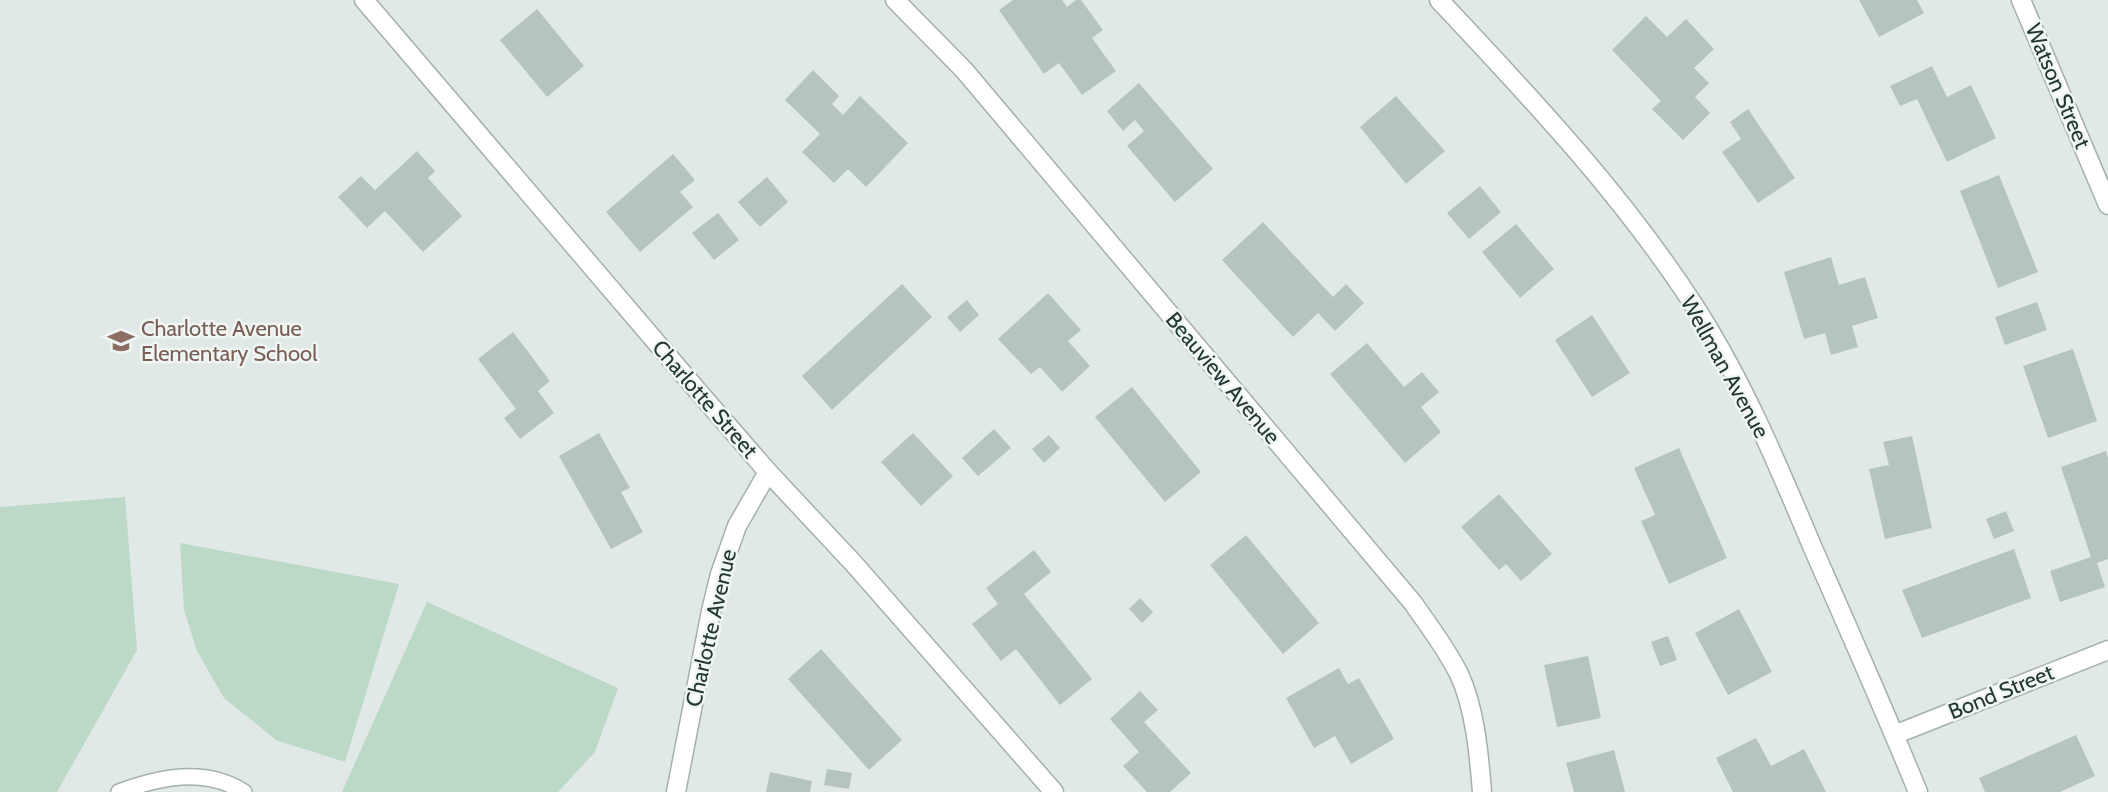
<svg xmlns="http://www.w3.org/2000/svg" width="2108" height="792" viewBox="0 0 2108 792" font-family="Cabin,sans-serif">
  <style>
    .green { fill: #bcd8c7 }
    .building { fill: #b6c4c0 }
    .lines { fill: none; stroke-linecap: round; stroke-linejoin: round }
    .lane-casing { stroke: #a4b0ae; stroke-width: 18 }
    .street-casing { stroke: #a4b0ae; stroke-width: 21 }
    .lane { stroke: #fff; stroke-width: 15 }
    .street { stroke: #fff; stroke-width: 18 }
    .labels { text-anchor: middle; dominant-baseline: central; stroke-width: 5; stroke-linejoin: round; paint-order: stroke }
    .street-label { font-size: 22px; fill: #233835; stroke: #f0f6f4 }
    .education-label { font-size: 22px; fill: #785e54; stroke: #f0f6f4; text-anchor: start }
  </style>
  <rect width="100%" height="100%" fill="#e1e9e7"/>
  <path class="green" d="M 125,497 L 137,650 L 57,792 L 0,792 L 0,507 Z
    M 180,543 L 399,584 L 345,762 L 276,740 L 224,698 L 197,651 L 184,610 Z
    M 427,602 L 618,688 L 595,752 L 558,792 L 342,792 Z"/>
  <path class="building" d="M 1013,0 L 1062,0 L 1067,7 L 1076,0 L 1081,0 L 1103,30 L 1092,38 L 1116,71 L 1082,95 L 1059,63 L 1044,74 L 999,10 Z
    M 1859,0 L 1917,0 L 1924,13 L 1879,37 Z
    M 537,9 L 584,66 L 547,97 L 500,40 Z
    M 1646,16 L 1667,37 L 1686,19 L 1714,49 L 1694,68 L 1709,83 L 1695,97 L 1710,113 L 1683,140 L 1652,109 L 1661,101 L 1612,50 Z
    M 1932,66 L 1947,97 L 1971,85 L 1996,138 L 1947,162 L 1917,99 L 1900,106 L 1890,86 Z
    M 813,70 L 839,96 L 832,104 L 843,115 L 860,96 L 908,143 L 866,187 L 848,169 L 834,183 L 802,152 L 820,134 L 785,100 Z
    M 1139,83 L 1213,169 L 1175,202 L 1127,146 L 1144,131 L 1135,120 L 1123,131 L 1107,111 Z
    M 1396,96 L 1445,151 L 1406,184 L 1360,127 Z
    M 1748,109 L 1795,178 L 1758,203 L 1722,152 L 1741,139 L 1730,122 Z
    M 417,151 L 435,171 L 428,178 L 462,216 L 423,252 L 385,211 L 367,228 L 338,197 L 361,176 L 375,190 Z
    M 673,154 L 695,180 L 680,192 L 693,207 L 640,252 L 606,212 Z
    M 1999,175 L 2038,272 L 1998,288 L 1960,191 Z
    M 767,177 L 788,202 L 760,227 L 738,202 Z
    M 1480,186 L 1501,212 L 1469,239 L 1447,213 Z
    M 718,213 L 739,240 L 714,260 L 692,233 Z
    M 1263,222 L 1333,297 L 1346,284 L 1364,303 L 1335,331 L 1318,313 L 1293,337 L 1222,260 Z
    M 1516,224 L 1554,269 L 1520,298 L 1482,252 Z
    M 1831,257 L 1839,285 L 1865,277 L 1878,318 L 1852,326 L 1858,347 L 1831,355 L 1825,333 L 1804,339 L 1784,272 Z
    M 902,284 L 932,317 L 832,410 L 802,376 Z
    M 1048,293 L 1081,330 L 1068,341 L 1090,366 L 1062,392 L 1040,367 L 1031,374 L 998,339 Z
    M 967,300 L 979,315 L 960,332 L 947,317 Z
    M 2037,302 L 2047,330 L 2005,345 L 1995,317 Z
    M 1592,315 L 1630,373 L 1592,397 L 1555,340 Z
    M 513,332 L 550,381 L 538,391 L 554,413 L 520,439 L 504,418 L 516,409 L 478,359 Z
    M 1367,343 L 1404,387 L 1422,372 L 1439,392 L 1421,407 L 1441,432 L 1405,463 L 1330,374 Z
    M 2073,349 L 2097,421 L 2048,438 L 2023,366 Z
    M 1132,387 L 1201,472 L 1165,502 L 1095,417 Z
    M 994,429 L 1011,448 L 978,476 L 962,458 Z
    M 599,433 L 630,488 L 621,492 L 643,532 L 611,549 L 559,456 Z
    M 913,433 L 953,476 L 921,506 L 881,462 Z
    M 1049,435 L 1060,448 L 1044,463 L 1032,449 Z
    M 1912,436 L 1932,528 L 1885,539 L 1869,469 L 1889,465 L 1883,442 Z
    M 1679,448 L 1727,558 L 1669,584 L 1641,521 L 1655,515 L 1634,468 Z
    M 2106,451 L 2108,458 L 2108,559 L 2097,563 L 2105,587 L 2060,602 L 2050,571 L 2091,557 L 2061,467 Z
    M 1499,494 L 1552,554 L 1521,581 L 1506,564 L 1499,570 L 1461,527 Z
    M 2006,511 L 2014,531 L 1994,539 L 1986,519 Z
    M 1246,535 L 1319,623 L 1283,654 L 1210,565 Z
    M 2014,549 L 2031,598 L 1922,638 L 1902,590 Z
    M 1034,550 L 1051,572 L 1024,594 L 1092,679 L 1060,705 L 1016,649 L 1001,661 L 972,624 L 998,604 L 986,588 Z
    M 1140,598 L 1153,612 L 1142,623 L 1129,609 Z
    M 1739,609 L 1772,672 L 1728,695 L 1695,633 Z
    M 1668,636 L 1677,660 L 1660,666 L 1651,642 Z
    M 821,649 L 902,740 L 869,770 L 788,679 Z
    M 1588,656 L 1601,718 L 1557,727 L 1544,665 Z
    M 1339,668 L 1348,684 L 1359,678 L 1394,739 L 1351,764 L 1335,736 L 1314,748 L 1286,698 Z
    M 1140,691 L 1158,710 L 1144,722 L 1191,773 L 1170,792 L 1147,792 L 1123,766 L 1139,752 L 1110,719 Z
    M 2076,735 L 2095,776 L 2060,792 L 1985,792 L 1979,778 Z
    M 1756,738 L 1771,766 L 1804,749 L 1826,792 L 1733,792 L 1716,758 Z
    M 1614,750 L 1625,792 L 1574,792 L 1566,763 Z
    M 827,769 L 852,773 L 849,789 L 824,785 Z
    M 770,772 L 812,781 L 810,792 L 766,792 Z"/>
  <g class="lines">
    <g class="lane-casing">
      <path id="lane" d="M 119,792 C 159,777 205,767 244,792"/>
    </g>
    <g class="street-casing">
      <path id="street" d="M 364,0 L 697,390 L 768,472 L 855,565 L 1054,792
        M 895,0 L 964,70 L 1413,603 C 1429,626 1446,648 1459,674 C 1475,708 1479,754 1482,792
        M 1439,0 C 1532,99 1624,196 1697,310 C 1744,384 1778,465 1812,546 C 1848,628 1884,709 1918,792
        M 2021,0 L 2108,205
        M 1894,735 L 2108,650
        M 676,792 L 711,611 L 720,574 L 737,526 L 768,472"/>
    </g>
    <use href="#lane" class="lane"/>
    <use href="#street" class="street"/>
  </g>
  <defs>
    <g id="school-bare" transform="scale(2.07)"><path d="M0-5L7-2L0 1L-7-2ZM-4 1L0 2.5L4 1V4Q0 6-4 4Z" fill="#8d6e63" stroke="#f0f6f4" stroke-width="2.5" paint-order="stroke"/></g>
  </defs>
  <g fill-rule="evenodd">
    <use href="#school-bare" x="121" y="341"/>
  </g>
  <g class="labels">
    <g class="street-label">
      <text transform="translate(2058 86) rotate(67)">Watson Street</text>
      <text transform="translate(1725 367) rotate(61)">Wellman Avenue</text>
      <text transform="translate(1223 378) rotate(50)">Beauview Avenue</text>
      <text transform="translate(705 399) rotate(49)">Charlotte Street</text>
      <text transform="translate(711 628) rotate(-77)">Charlotte Avenue</text>
      <text transform="translate(2001 692) rotate(-22)">Bond Street</text>
    </g>
    <g class="education-label">
      <text x="141" y="328">Charlotte Avenue<tspan x="141" dy="25">Elementary School</tspan></text>
    </g>
  </g>
</svg>
